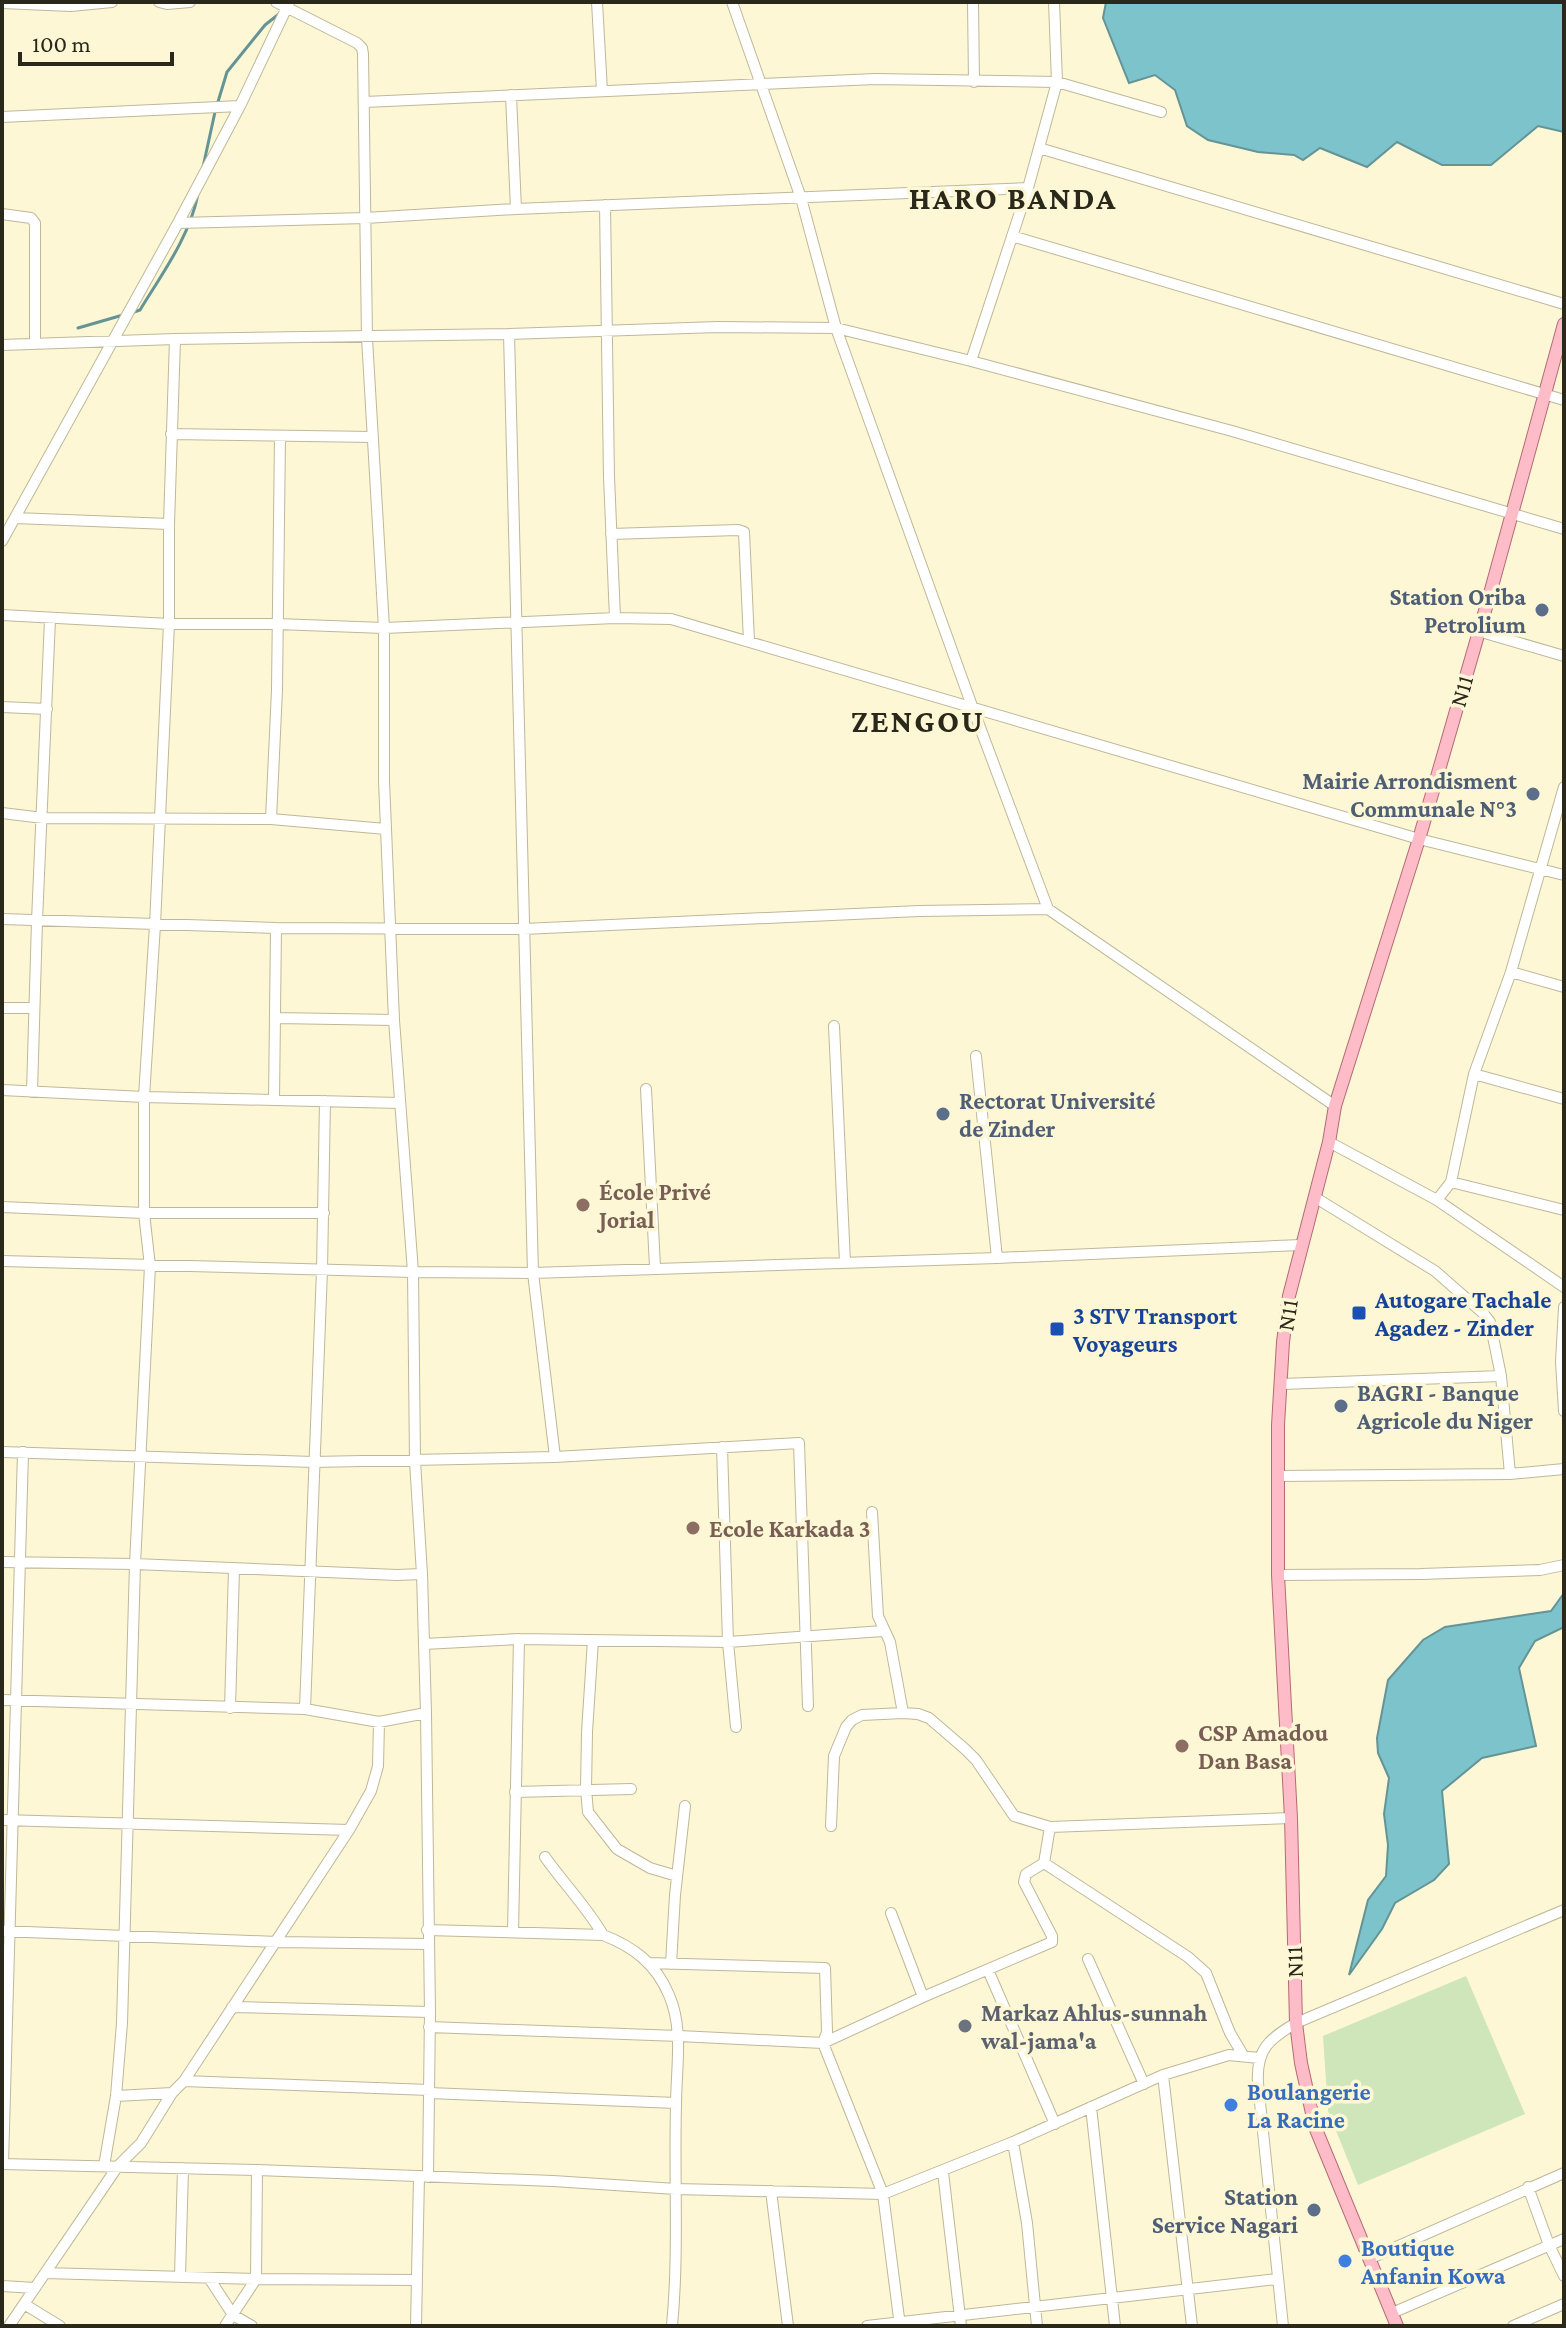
<svg xmlns="http://www.w3.org/2000/svg" width="1566" height="2328" viewBox="0 0 1566 2328" font-family="'Crimson Pro',serif">
  <style>
    .green { fill: #cfe6ba }
    .water { fill: #7dc3cb; stroke: #649496; stroke-width: 2 }
    .lines { fill: none; stroke-linecap: round; stroke-linejoin: round }
    .stream { stroke: #649496; stroke-width: 3 }
    .minor-casing { stroke: #beb899; stroke-width: 12 }
    .major-casing { stroke: #b46b74; stroke-width: 14 }
    .minor { stroke: #fff; stroke-width: 10 }
    .major { stroke: #febcc8; stroke-width: 12 }
    .service-dot { fill: #5c6f8a; stroke: #fdf7d6; stroke-width: 3 }
    .education-dot { fill: #8d6e63; stroke: #fdf7d6; stroke-width: 3 }
    .transit-dot { fill: #1a4fb4; stroke: #fdf7d6; stroke-width: 3 }
    .worship-dot { fill: #6b7280; stroke: #fdf7d6; stroke-width: 3 }
    .shop-dot { fill: #3f7fe0; stroke: #fdf7d6; stroke-width: 3 }
    .labels { text-anchor: middle; dominant-baseline: central; stroke-width: 7; stroke-linejoin: round; paint-order: stroke }
    .service-label { font-size: 24px; font-weight: bold; fill: #4e5e75; stroke: #fdf7d6; text-anchor: end }
    .street-label { font-size: 24px; fill: #2a281b; stroke: #fdf7d6 }
    .education-label { font-size: 24px; font-weight: bold; fill: #785e54; stroke: #fdf7d6; text-anchor: start }
    .transit-label { font-size: 24px; font-weight: bold; fill: #164399; stroke: #fdf7d6; text-anchor: start }
    .worship-label { font-size: 24px; font-weight: bold; fill: #5b616d; stroke: #fdf7d6; text-anchor: start }
    .shop-label { font-size: 24px; font-weight: bold; fill: #366cbe; stroke: #fdf7d6; text-anchor: start }
    .district-label { font-size: 32px; font-weight: bold; letter-spacing: 2px; fill: #2a281b; stroke: #fdf7d6 }
  </style>
  <rect width="100%" height="100%" fill="#fdf7d6"/>
  <path class="green" d="M 1466,1976 L 1525,2114 L 1358,2185 L 1328,2111 L 1323,2036 Z"/>
  <path class="water" d="M 1106,2 L 1564,2 L 1564,132 L 1538,126 L 1491,165 L 1442,165 L 1397,142 L 1367,167 L 1320,148 L 1303,160 L 1294,155 L 1258,152 L 1208,140 L 1187,126 L 1175,90 L 1155,75 L 1129,83 L 1103,18 Z
    M 1564,1593 L 1564,1627 L 1535,1641 L 1519,1668 L 1536,1746 L 1482,1758 L 1442,1791 L 1449,1864 L 1434,1880 L 1395,1903 L 1382,1929 L 1349,1975 L 1368,1900 L 1386,1876 L 1388,1845 L 1384,1814 L 1389,1778 L 1378,1753 L 1377,1738 L 1388,1680 L 1423,1640 L 1445,1627 L 1551,1611 Z"/>
  <g class="lines">
    <path class="stream" d="M 217,105 L 227,72 L 265,25 L 279,14
      M 203,167 L 215,112
      M 134,312 L 140,310 C 162,274 190,236 198,194
      M 78,328 L 123,315"/>
    <g class="minor-casing">
      <path id="minor" d="M 159,2 L 167,4 L 190,2
        M 276,2 L 357,43 L 362,48 L 363,54 L 367,338 L 384,628 L 384,781 L 394,1020 L 413,1272 L 415,1461 L 422,1574 L 426,1713 L 430,2012 L 428,2177
        M 597,2 L 602,91
        M 732,2 L 801,198 L 836,328 L 972,706 L 1048,909 L 1335,1106
        M 973,2 L 974,82
        M 2,3 L 71,6 L 112,2
        M 511,95 L 516,209
        M 365,102 L 875,79 L 1057,82 L 1161,112
        M 2,117 L 240,106
        M 1039,148 L 1564,304
        M 605,205 L 609,477 L 615,618
        M 2,214 L 31,218 L 35,223 L 35,343
        M 178,223 L 365,218 L 516,209 L 1028,188
        M 1012,236 L 1564,400
        M 509,334 L 533,1273 L 555,1457
        M 2,345 L 175,339 L 509,334 L 718,327 L 836,328 L 971,361 L 1232,431 L 1564,529
        M 971,361 L 1028,188 L 1057,82 L 1054,2
        M 171,434 L 373,437
        M 15,518 L 169,524
        M 611,534 L 738,530 L 744,532 L 749,641
        M 2,541 L 178,223 L 240,106 L 289,3
        M 2,615 L 169,624 L 277,624 L 384,628 L 615,618 L 671,619 L 1419,839 L 1564,875
        M 1478,631 L 1564,656
        M 2,707 L 47,709
        M 2,813 L 43,818 L 271,819 L 386,829
        M 271,819 L 277,690 L 280,436
        M 2,919 L 276,928 L 523,929 L 919,911 L 1048,909
        M 1511,972 L 1564,987
        M 2,1008 L 34,1008
        M 277,1018 L 394,1020
        M 834,1026 L 845,1262
        M 976,1056 L 997,1258
        M 1474,1074 L 1564,1099
        M 646,1089 L 655,1267
        M 2,1090 L 144,1097 L 400,1103
        M 32,1092 L 37,921 L 50,619
        M 274,1100 L 276,928
        M 1329,1142 L 1437,1200 L 1564,1287
        M 1451,1182 L 1564,1210
        M 1316,1198 L 1435,1271 L 1483,1313 L 1490,1322 L 1501,1376
        M 1437,1200 L 1451,1182 L 1474,1074 L 1511,972 L 1564,787
        M 2,1207 L 144,1213 L 324,1213
        M 2,1261 L 413,1272 L 533,1273 L 997,1258 L 1301,1245
        M 1564,1307 L 1561,1362 L 1564,1411
        M 1282,1384 L 1501,1376 L 1510,1474
        M 722,1447 L 728,1642 L 736,1727
        M 2,1452 L 313,1462 L 555,1457 L 799,1443 L 808,1706
        M 1277,1476 L 1510,1474 L 1564,1469
        M 872,1512 L 878,1616 L 890,1642 L 903,1713
        M 2,1562 L 135,1564 L 397,1575 L 422,1574
        M 1278,1575 L 1421,1574 L 1540,1570 L 1564,1565
        M 593,1640 L 587,1732 L 586,1789 L 588,1812 L 617,1849 L 650,1868 L 677,1876
        M 424,1644 L 519,1639 L 728,1642 L 883,1631
        M 2,1700 L 305,1709 L 379,1722 L 426,1713
        M 230,1708 L 234,1569
        M 305,1709 L 322,1270 L 325,1101
        M 515,1792 L 631,1789
        M 2,1820 L 349,1830
        M 1050,1827 L 1291,1818
        M 545,1857 C 564,1884 587,1907 603,1935
        M 1044,1863 L 1188,1957 L 1206,1973 L 1230,2033 L 1243,2055
        M 891,1913 L 923,1997
        M 427,1930 L 603,1935 C 634,1947 656,1964 669,1995 C 684,2029 676,2069 676,2105 C 674,2179 679,2252 672,2326
        M 2,1931 L 277,1942 L 428,1944
        M 513,1932 L 519,1639
        M 1088,1959 L 1144,2084
        M 648,1963 L 825,1968 L 827,2032 L 823,2043 L 883,2194 L 900,2326
        M 671,1964 L 675,1895 L 685,1806
        M 988,1970 L 1055,2124
        M 232,2007 L 430,2012
        M 429,2027 L 679,2036 L 823,2043 L 923,1997 L 1052,1942 L 1052,1936 L 1024,1882 L 1026,1874 L 1044,1863 L 1050,1827 L 1014,1816 L 976,1760 L 965,1749 L 929,1718 L 918,1714 L 903,1713 L 862,1715 L 852,1720 L 846,1727 L 834,1756 L 831,1826
        M 1163,2075 L 1192,2326
        M 184,2081 L 430,2090
        M 429,2093 L 676,2103
        M 116,2096 L 172,2093
        M 1091,2107 L 1115,2326
        M 1013,2142 L 1027,2223 L 1037,2326
        M 2,2164 L 257,2170 L 553,2181 L 676,2189 L 883,2194 L 1013,2142 L 1163,2075 L 1229,2055 L 1259,2058
        M 3,2164 L 23,1452
        M 104,2166 L 116,2096 L 122,2023 L 135,1564 L 150,1266 L 144,1213 L 144,1097 L 155,925 L 169,624 L 169,524 L 175,339
        M 943,2172 L 961,2326
        M 1528,2187 L 1549,2245 L 1564,2276
        M 771,2191 L 788,2326
        M 1369,2259 L 1564,2173
        M 45,2273 L 256,2279 L 417,2280
        M 180,2276 L 183,2168
        M 209,2278 L 233,2315 L 252,2326
        M 2,2286 L 35,2288
        M 24,2304 L 60,2326
        M 1392,2313 L 1564,2239
        M 9,2326 L 118,2166 L 141,2143 L 172,2093 L 184,2081 L 349,1830 L 371,1791 L 378,1766 L 379,1722
        M 225,2326 L 256,2279 L 257,2170
        M 416,2326 L 419,2176
        M 867,2326 L 1277,2279
        M 1283,2326 L 1258,2083 C 1256,2049 1269,2039 1296,2023 L 1564,1910
        M 1513,2326 L 1564,2304"/>
    </g>
    <g class="major-casing">
      <path id="major" d="M 1397,2326 L 1315,2127 L 1301,2063 L 1296,2023 L 1291,1818 L 1278,1575 L 1278,1425 L 1283,1342 L 1289,1296 L 1329,1142 L 1335,1106 L 1419,839 L 1491,590 L 1564,324"/>
    </g>
    <use href="#minor" class="minor"/>
    <use href="#major" class="major"/>
  </g>
  <g class="service-dot">
    <circle cx="1542" cy="610" r="8"/>
    <circle cx="1533" cy="794" r="8"/>
    <circle cx="943" cy="1114" r="8"/>
    <circle cx="1341" cy="1406" r="8"/>
    <circle cx="1314" cy="2210" r="8"/>
  </g>
  <g class="education-dot">
    <circle cx="583" cy="1205" r="8"/>
    <circle cx="693" cy="1528" r="8"/>
    <circle cx="1182" cy="1746" r="8"/>
  </g>
  <g class="transit-dot">
    <rect x="1351" y="1305" width="16" height="16" rx="4"/>
    <rect x="1049" y="1321" width="16" height="16" rx="4"/>
  </g>
  <circle class="worship-dot" cx="965" cy="2026" r="8"/>
  <g class="shop-dot">
    <circle cx="1231" cy="2105" r="8"/>
    <circle cx="1345" cy="2261" r="8"/>
  </g>
  <g class="labels">
    <g class="service-label">
      <text x="1526" y="596">Station Oriba<tspan x="1526" dy="28">Petrolium</tspan></text>
      <text x="1517" y="780">Mairie Arrondisment<tspan x="1517" dy="28">Communale N°3</tspan></text>
      <text x="959" y="1100" text-anchor="start">Rectorat Université<tspan x="959" dy="28">de Zinder</tspan></text>
      <text x="1357" y="1392" text-anchor="start">BAGRI - Banque<tspan x="1357" dy="28">Agricole du Niger</tspan></text>
      <text x="1298" y="2196">Station<tspan x="1298" dy="28">Service Nagari</tspan></text>
    </g>
    <g class="street-label">
      <text transform="translate(1461 691) rotate(-74)">N11</text>
      <text transform="translate(1287 1315) rotate(-81)">N11</text>
      <text transform="translate(1294 1962) rotate(-92)">N11</text>
    </g>
    <g class="education-label">
      <text x="599" y="1191">École Privé<tspan x="599" dy="28">Jorial</tspan></text>
      <text x="709" y="1528">Ecole Karkada 3</text>
      <text x="1198" y="1732">CSP Amadou<tspan x="1198" dy="28">Dan Basa</tspan></text>
    </g>
    <g class="transit-label">
      <text x="1375" y="1299">Autogare Tachale<tspan x="1375" dy="28">Agadez - Zinder</tspan></text>
      <text x="1073" y="1315">3 STV Transport<tspan x="1073" dy="28">Voyageurs</tspan></text>
    </g>
    <g class="worship-label">
      <text x="981" y="2012">Markaz Ahlus-sunnah<tspan x="981" dy="28">wal-jama'a</tspan></text>
    </g>
    <g class="shop-label">
      <text x="1247" y="2091">Boulangerie<tspan x="1247" dy="28">La Racine</tspan></text>
      <text x="1361" y="2247">Boutique<tspan x="1361" dy="28">Anfanin Kowa</tspan></text>
    </g>
    <g class="district-label">
      <text x="1013" y="198">HARO BANDA</text>
      <text x="918" y="721">ZENGOU</text>
    </g>
  </g>
  <rect width="1566" height="2328" fill="none" stroke="#2a281b" stroke-width="8"/>
  <path d="M20 52v12h152v-12" fill="none" stroke="#2a281b" stroke-width="4"/>
  <text x="32" y="52" font-size="24" fill="#2a281b" stroke="#fdf7d6" stroke-width="6" paint-order="stroke">100 m</text>
</svg>
